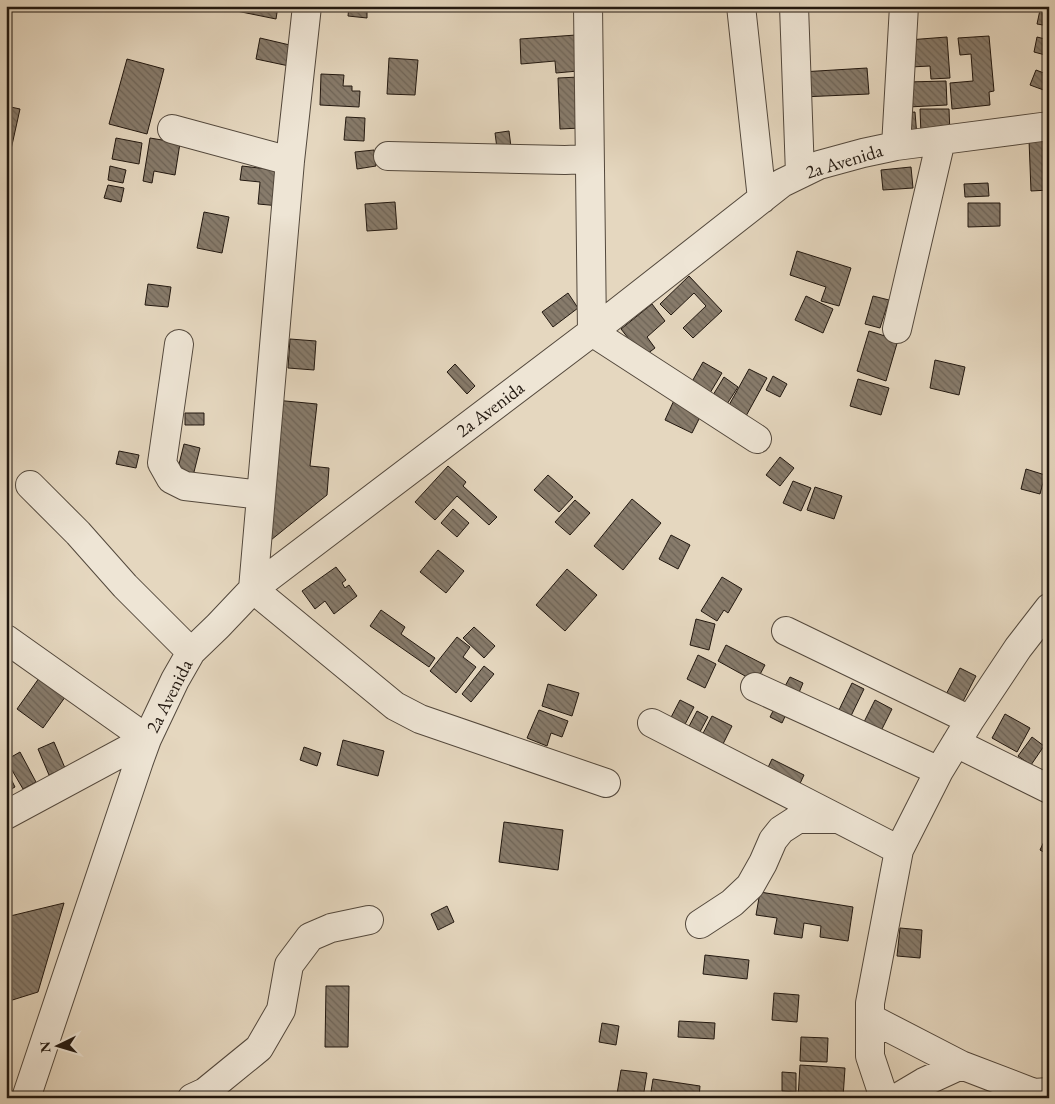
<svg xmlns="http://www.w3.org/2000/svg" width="1055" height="1104" viewBox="0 0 1055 1104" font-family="'EB Garamond',serif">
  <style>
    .building { fill: url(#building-back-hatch); stroke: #221810 }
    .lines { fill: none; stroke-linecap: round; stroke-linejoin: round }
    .minor-casing { stroke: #53483c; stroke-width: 30 }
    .minor { stroke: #eee5d5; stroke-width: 28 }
    .labels { text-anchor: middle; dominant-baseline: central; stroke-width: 4.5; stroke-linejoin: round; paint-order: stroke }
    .street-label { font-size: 19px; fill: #221810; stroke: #eee5d5 }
  </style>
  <defs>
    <pattern id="building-back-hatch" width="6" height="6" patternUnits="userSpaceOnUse" patternTransform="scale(1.25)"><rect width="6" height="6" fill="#877b6b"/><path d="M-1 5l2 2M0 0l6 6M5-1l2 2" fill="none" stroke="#6e6457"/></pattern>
  </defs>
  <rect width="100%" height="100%" fill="#e5d7bf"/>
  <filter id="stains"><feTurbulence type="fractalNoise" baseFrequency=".004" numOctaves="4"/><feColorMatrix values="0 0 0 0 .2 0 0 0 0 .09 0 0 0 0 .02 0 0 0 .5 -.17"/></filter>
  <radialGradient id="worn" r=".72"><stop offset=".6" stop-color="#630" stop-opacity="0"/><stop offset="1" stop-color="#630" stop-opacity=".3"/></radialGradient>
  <path class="building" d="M 212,6 L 278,6 L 276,19 Z
    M 349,6 L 367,6 L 367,18 L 348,16 Z
    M 1040,10 L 1049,12 L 1049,26 L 1037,24 Z
    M 576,35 L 578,71 L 556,73 L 555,61 L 521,64 L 520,39 Z
    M 989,36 L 994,91 L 989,92 L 990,105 L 952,109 L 950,83 L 973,81 L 971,54 L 960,55 L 958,38 Z
    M 947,37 L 950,78 L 931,79 L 930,66 L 910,67 L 908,40 Z
    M 1037,37 L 1049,40 L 1049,56 L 1034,52 Z
    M 260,38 L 294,46 L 289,66 L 256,59 Z
    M 389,58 L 418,60 L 415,95 L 387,94 Z
    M 127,59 L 164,69 L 147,134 L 109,124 Z
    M 867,68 L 869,94 L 802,97 L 801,72 Z
    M 1036,70 L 1049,75 L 1049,92 L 1030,85 Z
    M 321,74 L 344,75 L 343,86 L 352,86 L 352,91 L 360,91 L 359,107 L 320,105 Z
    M 579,77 L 581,128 L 560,129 L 558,78 Z
    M 946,81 L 947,105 L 908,107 L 907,82 Z
    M 6,106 L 20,109 L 6,172 Z
    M 920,109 L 949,109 L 950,134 L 921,135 Z
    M 915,112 L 917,137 L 905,138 L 903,113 Z
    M 346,117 L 365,118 L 364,141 L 344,140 Z
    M 509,131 L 512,155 L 498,156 L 495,133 Z
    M 116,138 L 142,143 L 139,164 L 112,159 Z
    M 150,138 L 180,143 L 175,175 L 154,171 L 152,183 L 143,181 Z
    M 1049,138 L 1049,190 L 1031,191 L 1029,140 Z
    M 374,150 L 376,166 L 357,169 L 355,152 Z
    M 110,166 L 126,170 L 123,183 L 108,180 Z
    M 242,166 L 284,171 L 280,206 L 258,204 L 260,182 L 240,180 Z
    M 911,167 L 913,188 L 883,190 L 881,170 Z
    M 988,183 L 989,196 L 965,197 L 964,184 Z
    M 108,185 L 124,188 L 121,202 L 104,198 Z
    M 395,202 L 397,229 L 367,231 L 365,204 Z
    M 968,203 L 1000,203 L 1000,226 L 968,227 Z
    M 204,212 L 229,217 L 222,253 L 197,248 Z
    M 797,251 L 851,268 L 839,306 L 821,301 L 826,287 L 790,275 Z
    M 689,276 L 722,311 L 693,338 L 683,328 L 706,306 L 694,293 L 671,315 L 660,304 Z
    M 148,284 L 171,287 L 168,307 L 145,305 Z
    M 568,293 L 578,308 L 553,327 L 542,312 Z
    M 806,296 L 833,309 L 823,333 L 795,320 Z
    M 873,296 L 889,300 L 880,328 L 865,324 Z
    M 652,304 L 665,321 L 647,337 L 655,348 L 643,357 L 621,329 Z
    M 869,331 L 898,340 L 886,381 L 857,371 Z
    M 290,339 L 316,341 L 314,370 L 288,368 Z
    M 935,360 L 965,367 L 959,395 L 930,388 Z
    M 703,362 L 722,373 L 707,398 L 689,387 Z
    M 455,364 L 475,386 L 467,394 L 447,372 Z
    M 749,369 L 767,378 L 746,416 L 728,407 Z
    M 773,376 L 787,384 L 780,397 L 766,390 Z
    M 724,377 L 738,387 L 727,404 L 713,395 Z
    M 858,379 L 889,388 L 881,415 L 850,406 Z
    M 676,396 L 704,409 L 692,433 L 665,420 Z
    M 275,400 L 317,404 L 310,466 L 329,468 L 327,495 L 261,548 Z
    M 185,413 L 204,413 L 204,425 L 185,425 Z
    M 184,444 L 200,448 L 193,476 L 177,472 Z
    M 119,451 L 139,455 L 136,468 L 116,464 Z
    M 780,457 L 794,468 L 780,486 L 766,475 Z
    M 448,466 L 466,482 L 463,486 L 497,517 L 489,525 L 457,496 L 435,520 L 415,502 Z
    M 1026,469 L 1045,475 L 1040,494 L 1021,489 Z
    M 1049,474 L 1049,495 L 1045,494 Z
    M 548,475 L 573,497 L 559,512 L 534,490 Z
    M 793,481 L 811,488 L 801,511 L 783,503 Z
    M 815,487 L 842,496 L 834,519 L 807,510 Z
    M 632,499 L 661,523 L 623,570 L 594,546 Z
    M 575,500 L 590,513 L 570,535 L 555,522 Z
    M 453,509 L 469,523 L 457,537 L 441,523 Z
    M 671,535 L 690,545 L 678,569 L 659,559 Z
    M 438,550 L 464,571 L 446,593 L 420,572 Z
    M 336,567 L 346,580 L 342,583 L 345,588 L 349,585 L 357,596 L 334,614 L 325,601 L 315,609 L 302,591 Z
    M 567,569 L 597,595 L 565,631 L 536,605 Z
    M 722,577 L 742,589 L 728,613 L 724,610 L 717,621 L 701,611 Z
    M 381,610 L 405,627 L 401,634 L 435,658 L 429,667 L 370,626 Z
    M 696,619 L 715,624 L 709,650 L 690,645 Z
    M 474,627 L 495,646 L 484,658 L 463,638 Z
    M 457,637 L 470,647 L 463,657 L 476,667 L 456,693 L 430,671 Z
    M 726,645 L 765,665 L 756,682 L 718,661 Z
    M 698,655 L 716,664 L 705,688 L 687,679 Z
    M 484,666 L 494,674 L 471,702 L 462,694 Z
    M 960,668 L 976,676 L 959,709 L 943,700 Z
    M 42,674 L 68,693 L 43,728 L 17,709 Z
    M 790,677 L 803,683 L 798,695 L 784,688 Z
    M 852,683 L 864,689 L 850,718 L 838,712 Z
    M 548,684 L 579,693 L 572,716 L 542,706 Z
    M 680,700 L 694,707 L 681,732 L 667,725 Z
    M 875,700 L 892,709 L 878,737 L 861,728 Z
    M 777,703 L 789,708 L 782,723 L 770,717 Z
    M 539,710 L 568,721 L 562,737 L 551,733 L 547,746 L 527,738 Z
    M 697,711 L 708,717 L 695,741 L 684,736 Z
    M 1005,714 L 1030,728 L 1017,752 L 992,738 Z
    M 712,716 L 732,726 L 719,752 L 699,741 Z
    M 1032,737 L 1044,746 L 1031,765 L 1018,756 Z
    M 343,740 L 384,751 L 378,776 L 337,765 Z
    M 54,742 L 65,768 L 49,775 L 38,749 Z
    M 304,747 L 321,753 L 317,766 L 300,760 Z
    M 20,752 L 36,782 L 23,789 L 6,760 Z
    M 772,759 L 804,775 L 796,792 L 764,776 Z
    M 6,769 L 15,787 L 6,792 Z
    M 504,822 L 563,830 L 558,870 L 499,862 Z
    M 1049,831 L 1049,855 L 1040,850 Z
    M 760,892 L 853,907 L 848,941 L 820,937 L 821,926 L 804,923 L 802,938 L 774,934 L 777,918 L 756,915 Z
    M 64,903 L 38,992 L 6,1002 L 6,917 Z
    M 447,906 L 454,922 L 438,930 L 431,914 Z
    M 900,928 L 922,930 L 920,958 L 897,956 Z
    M 705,955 L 749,960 L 747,979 L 703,974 Z
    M 326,986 L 349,986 L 348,1047 L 325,1047 Z
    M 774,993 L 799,995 L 797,1022 L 772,1020 Z
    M 679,1021 L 715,1023 L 714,1039 L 678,1037 Z
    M 602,1023 L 619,1026 L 616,1045 L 599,1042 Z
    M 801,1037 L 828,1038 L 827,1062 L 800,1061 Z
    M 800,1065 L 845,1068 L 843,1098 L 798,1098 Z
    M 621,1070 L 647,1073 L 643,1098 L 617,1094 Z
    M 782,1072 L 796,1073 L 796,1092 L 782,1091 Z
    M 653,1079 L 700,1086 L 699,1098 L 650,1098 Z"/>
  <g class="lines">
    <g class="minor-casing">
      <path id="minor" d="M 307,6 L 290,161 L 253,589 L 395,706 L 420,719 L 606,783
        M 588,6 L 592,332 L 757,439
        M 741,6 L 762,199
        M 794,6 L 800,174
        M 172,129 L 290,161
        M 896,146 L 904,6
        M 388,156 L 565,160 L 589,159
        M 897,329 L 941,140
        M 179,344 L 162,463 L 171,479 L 185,486 L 261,495
        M 30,485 L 78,533 L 125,586 L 191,652
        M 786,631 L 970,720
        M 6,639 L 147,739
        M 755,687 L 939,771
        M 652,723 L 899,850
        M 956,743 L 1049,789
        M 6,815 L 147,739
        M 700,924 L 732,903 L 750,886 L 763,863 L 773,840 L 781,830 L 798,819 L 834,819
        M 870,1018 L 961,1065
        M 26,1098 L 139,761 L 147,739 L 175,680 L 191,652 L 218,626 L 253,589 L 592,332 L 782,183 L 819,165 L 863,153 L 896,146 L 1049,126
        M 192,1098 L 205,1092 L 259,1048 L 281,1010 L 289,965 L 310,937 L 331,928 L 369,920
        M 884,1098 L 870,1056 L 870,1003 L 899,850 L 939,771 L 970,720 L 1018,648 L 1049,608
        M 897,1098 L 924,1082 L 961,1065 L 1034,1093 L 1049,1092"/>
    </g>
    <use href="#minor" class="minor"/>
  </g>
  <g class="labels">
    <g class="street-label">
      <text transform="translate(844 161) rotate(-17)">2a Avenida</text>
      <text transform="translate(490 409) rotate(-37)">2a Avenida</text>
      <text transform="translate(169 696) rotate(-63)">2a Avenida</text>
    </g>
  </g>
  <rect width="1055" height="1104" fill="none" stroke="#e5d7bf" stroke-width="25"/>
  <rect x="8" y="8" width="1040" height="1089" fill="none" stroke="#221810" stroke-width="2.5"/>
  <rect x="12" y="12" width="1030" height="1079" fill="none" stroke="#221810"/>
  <g transform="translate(58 1046) rotate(265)" stroke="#eee5d5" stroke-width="4" paint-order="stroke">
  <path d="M0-4L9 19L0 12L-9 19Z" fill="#221810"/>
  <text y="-8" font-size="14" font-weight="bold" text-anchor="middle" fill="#221810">N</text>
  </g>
  <rect width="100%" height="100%" filter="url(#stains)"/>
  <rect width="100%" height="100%" fill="url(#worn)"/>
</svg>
